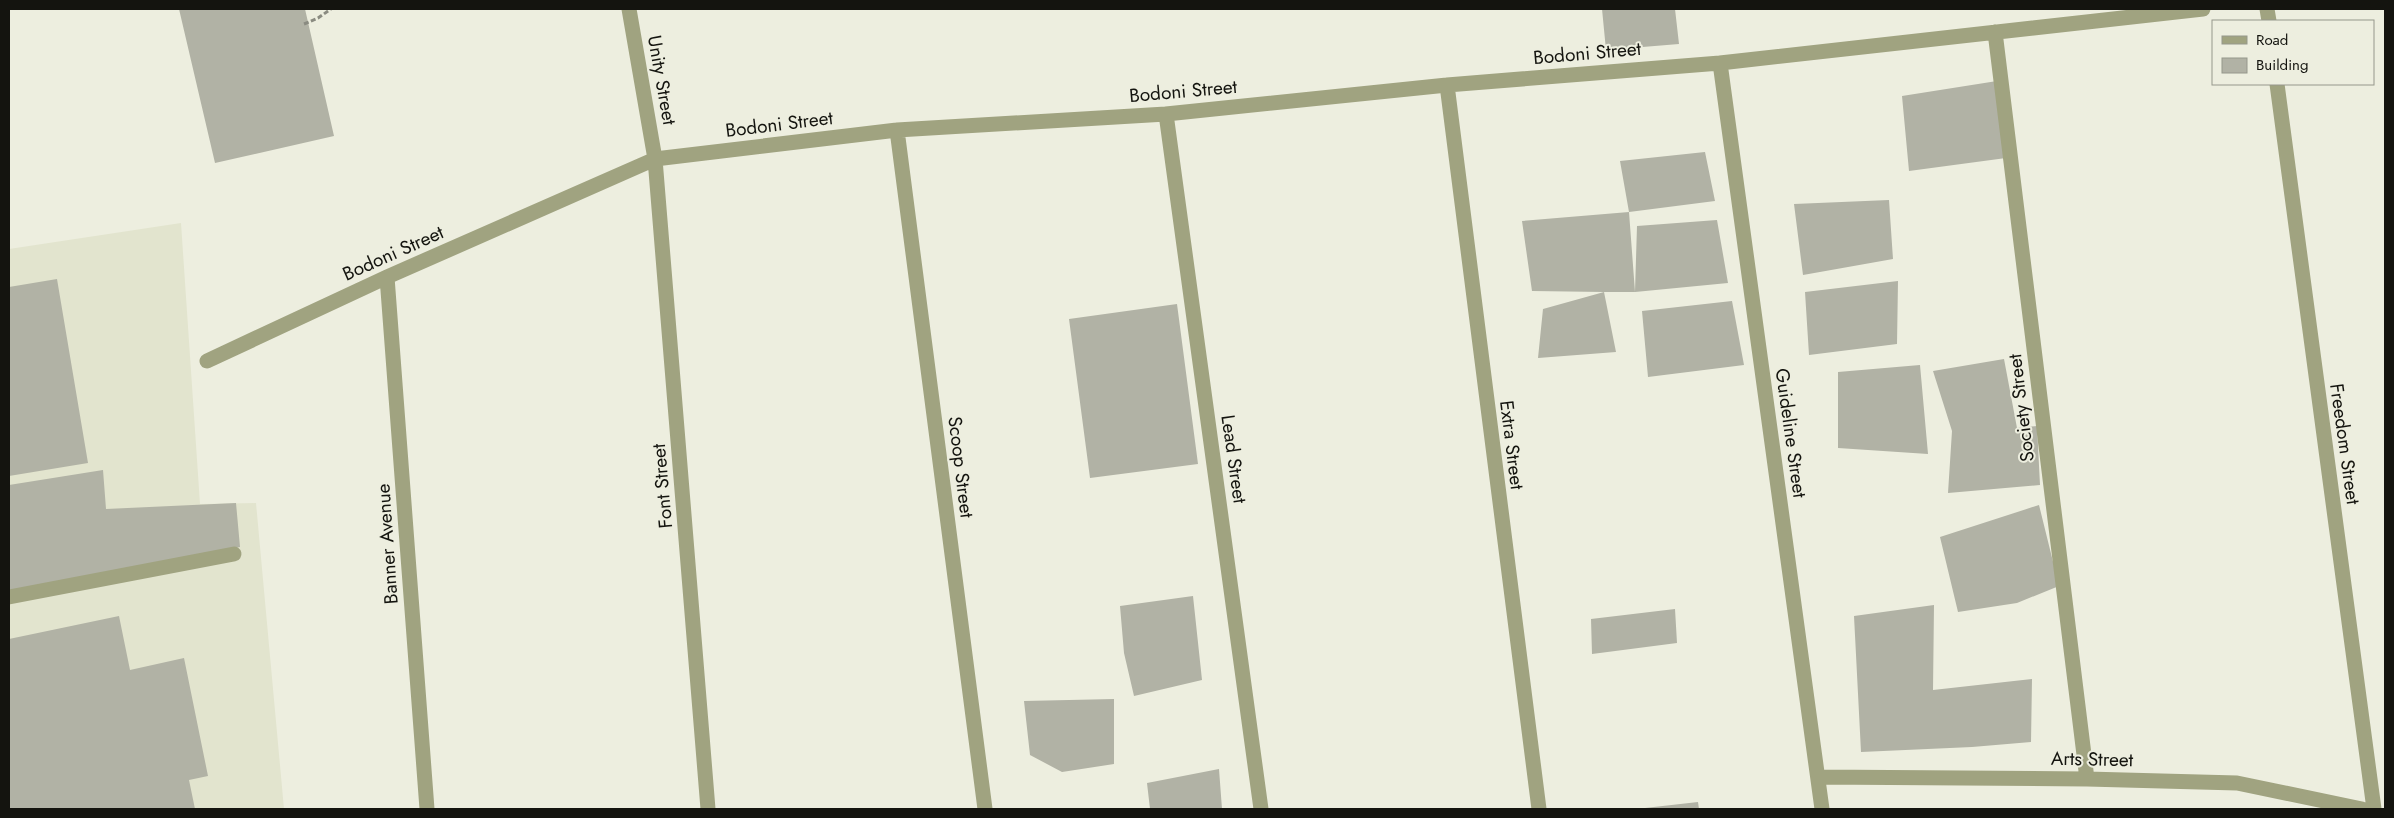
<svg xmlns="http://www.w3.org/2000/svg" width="2394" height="818" viewBox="0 0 2394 818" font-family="Jost,sans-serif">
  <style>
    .built { fill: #e2e4ce }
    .building { fill: #b1b2a5 }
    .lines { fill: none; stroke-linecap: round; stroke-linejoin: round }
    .path { stroke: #8a8b81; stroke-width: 3; stroke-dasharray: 5 2.5; stroke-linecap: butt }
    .service { stroke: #a0a380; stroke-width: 15 }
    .minor { stroke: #a0a380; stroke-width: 15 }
    .labels { text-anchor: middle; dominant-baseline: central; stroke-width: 4; stroke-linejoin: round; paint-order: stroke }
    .street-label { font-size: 19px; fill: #14140f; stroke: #edeedf }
  </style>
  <rect width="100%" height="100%" fill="#edeedf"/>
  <path class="built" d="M 181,223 L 200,504 L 256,503 L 284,809 L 9,809 L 9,249 Z"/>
  <path class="building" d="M 179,9 L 305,9 L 334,136 L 215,163 Z
    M 1602,9 L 1675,9 L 1679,44 L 1606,50 Z
    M 1997,81 L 2006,158 L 1909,171 L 1902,96 Z
    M 1705,152 L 1715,201 L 1629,212 L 1620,161 Z
    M 1889,200 L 1893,259 L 1803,275 L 1794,204 Z
    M 1629,212 L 1635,292 L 1604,292 L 1616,352 L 1538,358 L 1543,309 L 1604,292 L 1532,291 L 1522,221 Z
    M 1717,220 L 1728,283 L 1635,292 L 1637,226 Z
    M 57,279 L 88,463 L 9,476 L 9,287 Z
    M 1898,281 L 1897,344 L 1809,355 L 1805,292 Z
    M 1732,301 L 1744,365 L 1648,377 L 1642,311 Z
    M 1177,304 L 1198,464 L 1090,478 L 1069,319 Z
    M 2004,359 L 2017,428 L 2037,426 L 2040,485 L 1948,493 L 1952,431 L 1933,371 Z
    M 1920,365 L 1928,454 L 1838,448 L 1838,372 Z
    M 103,470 L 106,509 L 236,503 L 240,547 L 9,595 L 9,485 Z
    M 2039,505 L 2059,586 L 2017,603 L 1958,612 L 1940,537 Z
    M 1193,596 L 1202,680 L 1134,696 L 1124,653 L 1120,606 Z
    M 1934,605 L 1933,690 L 2032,679 L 2031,742 L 1972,747 L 1861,752 L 1854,616 Z
    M 1675,609 L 1677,643 L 1592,654 L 1591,619 Z
    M 119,616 L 130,670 L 184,658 L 208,776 L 189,780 L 195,809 L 9,809 L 9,639 Z
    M 1114,699 L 1114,764 L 1062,772 L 1030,755 L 1024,701 Z
    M 1219,769 L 1222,809 L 1150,809 L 1147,783 Z
    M 1698,802 L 1699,809 L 1645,809 L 1645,808 Z"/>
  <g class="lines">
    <path class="path" d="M 304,24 L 318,18 L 331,9"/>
    <path class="service" d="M 9,597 L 234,554"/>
    <path class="minor" d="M 629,9 L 655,159 L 708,809
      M 2267,9 L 2269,21
      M 1995,32 L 2087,779
      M 1720,63 L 1822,809
      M 2277,84 L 2374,809
      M 1447,85 L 1539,809
      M 1166,114 L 1261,809
      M 897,130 L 985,809
      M 387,277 L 427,809
      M 207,361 L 387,277 L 655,159 L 897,130 L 1166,114 L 1447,85 L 1720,63 L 2203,9
      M 1818,777 L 2087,779 L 2237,783 L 2362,809"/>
  </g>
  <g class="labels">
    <g class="street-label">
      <text transform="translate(1587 53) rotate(-5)">Bodoni Street</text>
      <text transform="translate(662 80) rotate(80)">Unity Street</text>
      <text transform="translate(1183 91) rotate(-5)">Bodoni Street</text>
      <text transform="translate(779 124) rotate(-7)">Bodoni Street</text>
      <text transform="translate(393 253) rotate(-24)">Bodoni Street</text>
      <text transform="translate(2021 408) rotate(-97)">Society Street</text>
      <text transform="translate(1791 433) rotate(82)">Guideline Street</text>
      <text transform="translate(2345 444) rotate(82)">Freedom Street</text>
      <text transform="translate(1512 445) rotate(83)">Extra Street</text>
      <text transform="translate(1234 459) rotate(82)">Lead Street</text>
      <text transform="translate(961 467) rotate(83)">Scoop Street</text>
      <text transform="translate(662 486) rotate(-95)">Font Street</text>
      <text transform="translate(387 544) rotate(-94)">Banner Avenue</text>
      <text transform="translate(2092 759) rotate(1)">Arts Street</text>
    </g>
  </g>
  <rect width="2394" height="818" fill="none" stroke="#14140f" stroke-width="20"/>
  <rect x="2212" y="20" width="162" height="65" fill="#edeedf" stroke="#96978c"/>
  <rect x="2222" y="36" width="25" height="8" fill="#a0a380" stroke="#96978c"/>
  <text x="2256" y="45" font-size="15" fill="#14140f">Road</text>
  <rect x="2222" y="58" width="25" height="15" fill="#b1b2a5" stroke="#96978c"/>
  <text x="2256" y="70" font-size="15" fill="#14140f">Building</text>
</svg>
